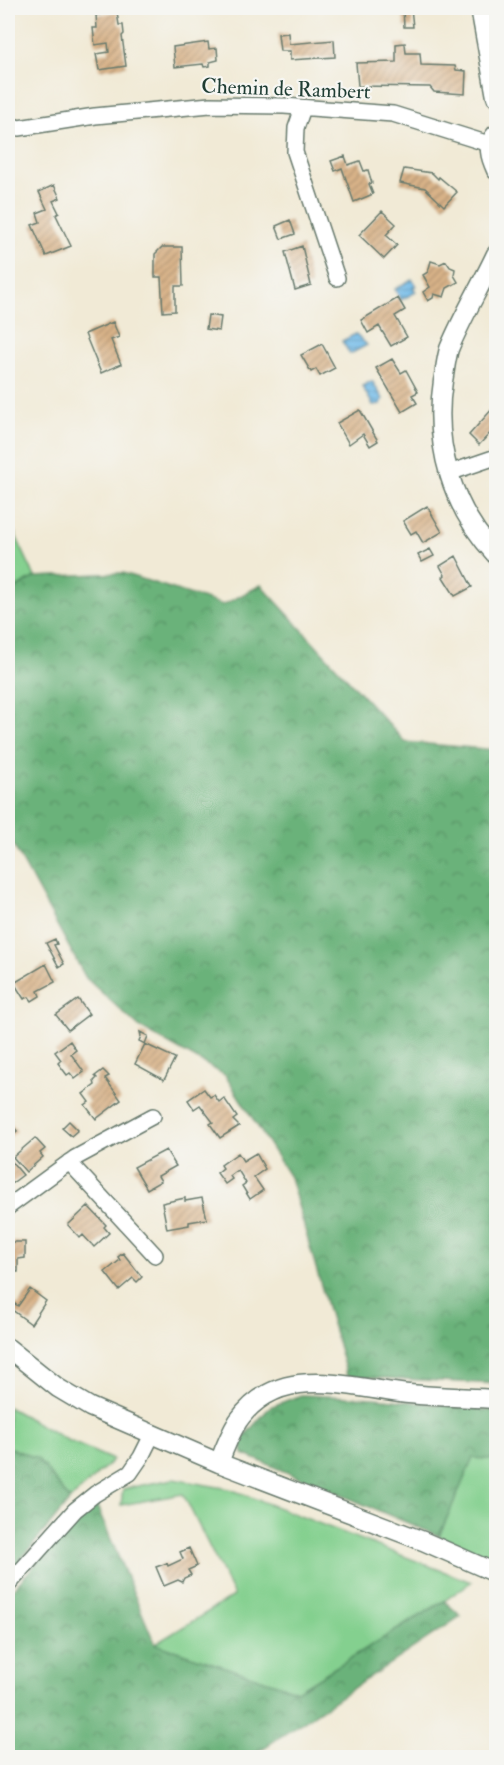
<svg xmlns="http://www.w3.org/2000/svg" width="504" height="1765" viewBox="0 0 504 1765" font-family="'IM FELL Double Pica',serif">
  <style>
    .green { fill: #84d08f; stroke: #528662; stroke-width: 1.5 }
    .forest { fill: url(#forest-crowns); stroke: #457857; stroke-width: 1.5 }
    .water { fill: url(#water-rules); stroke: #487c8e; stroke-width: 1.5 }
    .building { fill: url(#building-hatch) }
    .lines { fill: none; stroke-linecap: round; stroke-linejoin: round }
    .minor-casing { stroke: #687a6d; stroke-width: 18 }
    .tertiary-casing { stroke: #687a6d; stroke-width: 21 }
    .minor { stroke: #fff; stroke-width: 15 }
    .tertiary { stroke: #fff; stroke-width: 18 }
    .labels { text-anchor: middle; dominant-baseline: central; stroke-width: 4.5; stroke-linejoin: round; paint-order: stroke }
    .street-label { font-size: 21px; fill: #1f3d34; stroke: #f6f6f2 }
  </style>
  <defs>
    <pattern id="forest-crowns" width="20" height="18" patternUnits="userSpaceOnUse" patternTransform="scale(1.5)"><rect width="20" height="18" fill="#6bb27a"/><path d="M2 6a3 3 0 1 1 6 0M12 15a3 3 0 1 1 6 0" fill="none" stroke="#579265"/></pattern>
    <pattern id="water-rules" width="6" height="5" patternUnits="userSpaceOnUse" patternTransform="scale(1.5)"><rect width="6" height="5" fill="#70bae9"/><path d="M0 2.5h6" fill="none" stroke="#5b98be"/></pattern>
    <pattern id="building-hatch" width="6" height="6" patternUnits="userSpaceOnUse" patternTransform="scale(1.5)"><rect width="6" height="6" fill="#d8b288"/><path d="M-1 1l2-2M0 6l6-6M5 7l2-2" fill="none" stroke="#af9270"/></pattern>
  </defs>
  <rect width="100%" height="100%" fill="#f6f6f2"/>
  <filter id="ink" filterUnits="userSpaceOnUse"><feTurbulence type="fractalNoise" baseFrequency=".0167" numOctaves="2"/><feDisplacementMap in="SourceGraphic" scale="12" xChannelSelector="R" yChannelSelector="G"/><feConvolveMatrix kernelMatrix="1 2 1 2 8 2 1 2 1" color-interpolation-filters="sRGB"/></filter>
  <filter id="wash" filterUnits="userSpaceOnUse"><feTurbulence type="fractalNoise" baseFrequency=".008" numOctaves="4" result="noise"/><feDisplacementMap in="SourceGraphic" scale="24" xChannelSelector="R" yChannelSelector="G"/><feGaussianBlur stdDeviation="1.35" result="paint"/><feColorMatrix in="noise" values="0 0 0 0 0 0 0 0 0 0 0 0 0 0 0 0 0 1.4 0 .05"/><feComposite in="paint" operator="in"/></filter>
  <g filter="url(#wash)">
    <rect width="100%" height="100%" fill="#f1ead6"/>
    <path class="green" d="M 8,519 L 35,577 L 8,593 Z
      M 8,1407 L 67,1440 L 113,1460 L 70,1500 L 38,1459 L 8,1447 Z
      M 473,1457 L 496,1460 L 496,1562 L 439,1536 Z
      M 173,1479 L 230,1489 L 471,1582 L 444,1601 L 297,1691 L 155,1644 L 234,1596 L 183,1494 L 121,1505 L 123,1489 Z"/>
    <path class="forest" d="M 123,573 L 223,605 L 261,585 L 405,742 L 496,750 L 496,1384 L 347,1376 L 290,1177 L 225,1075 L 139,1027 L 86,978 L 8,835 L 8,593 L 35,577 Z
      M 301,1395 L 375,1398 L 496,1411 L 496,1460 L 473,1458 L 439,1536 L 243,1454 L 241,1440 L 270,1407 Z
      M 8,1447 L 38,1459 L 70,1500 L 8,1575 Z
      M 96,1504 L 155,1644 L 297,1691 L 444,1601 L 461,1616 L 250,1757 L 8,1758 L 8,1595 L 62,1534 Z"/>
    <path class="water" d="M 412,279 L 416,286 L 413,287 L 416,292 L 401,300 L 395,289 Z
      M 356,334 L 367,345 L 350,354 L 342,341 Z
      M 372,381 L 383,399 L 381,404 L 373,405 L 362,386 Z"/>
    <g id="blocks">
      <path class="building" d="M 403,8 L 411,8 L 413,27 L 404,27 Z
        M 117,12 L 119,25 L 123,25 L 124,34 L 122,36 L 126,66 L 99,70 L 96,54 L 109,52 L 108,43 L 95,45 L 93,28 L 97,28 L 96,15 Z
        M 288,33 L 289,44 L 334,40 L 335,57 L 290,60 L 290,51 L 280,51 L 278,34 Z
        M 208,42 L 209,49 L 217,48 L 218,60 L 210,62 L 210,66 L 204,67 L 203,64 L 175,67 L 173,47 Z
        M 405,43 L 406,53 L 420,53 L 421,65 L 455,66 L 456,70 L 466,71 L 465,94 L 434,92 L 430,87 L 358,86 L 356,63 L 396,62 L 396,44 Z
        M 345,156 L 348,165 L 360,161 L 364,171 L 368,170 L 372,183 L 369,184 L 373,194 L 354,202 L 342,168 L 335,171 L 331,161 Z
        M 404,169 L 432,173 L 438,179 L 439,177 L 457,192 L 444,206 L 425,188 L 400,183 Z
        M 54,185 L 60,198 L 53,201 L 59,213 L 56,215 L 71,246 L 46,256 L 32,225 L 40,222 L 37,213 L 47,209 L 39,192 Z
        M 382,211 L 396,224 L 386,235 L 397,245 L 384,259 L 359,235 Z
        M 290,220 L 295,234 L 281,239 L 276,226 Z
        M 302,246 L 311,285 L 295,290 L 285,252 Z
        M 162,247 L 182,247 L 183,286 L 175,286 L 175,311 L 163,312 L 161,277 L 155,277 L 155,254 Z
        M 431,261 L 440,264 L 446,261 L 450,267 L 455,269 L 454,275 L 458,282 L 447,288 L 444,297 L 434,294 L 433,298 L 428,301 L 423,292 L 430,287 L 423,275 L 428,272 Z
        M 398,298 L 405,310 L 395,316 L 407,337 L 391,346 L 379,326 L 368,333 L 361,320 Z
        M 208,315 L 221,317 L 219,331 L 206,329 Z
        M 113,322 L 119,337 L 111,340 L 121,364 L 101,373 L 85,334 Z
        M 322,344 L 335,368 L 320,376 L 316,369 L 311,372 L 301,355 Z
        M 392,359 L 401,373 L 406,370 L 418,392 L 412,395 L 417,403 L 402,412 L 376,368 Z
        M 494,407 L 496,409 L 496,433 L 493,430 L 479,445 L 469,435 Z
        M 360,410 L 378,441 L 370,446 L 363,434 L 349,444 L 337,423 Z
        M 427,506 L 442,532 L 423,543 L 416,531 L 411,534 L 403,521 Z
        M 430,549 L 434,556 L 422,562 L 418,555 Z
        M 456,556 L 472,587 L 455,596 L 443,577 L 445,575 L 440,566 Z
        M 55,939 L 57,944 L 54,945 L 64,964 L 59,967 L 46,943 Z
        M 46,964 L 55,982 L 38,991 L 40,996 L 32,1001 L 29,997 L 24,999 L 14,983 Z
        M 78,999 L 89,1014 L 68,1030 L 56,1015 Z
        M 140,1032 L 148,1036 L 145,1044 L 175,1058 L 164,1080 L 135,1064 L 145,1044 L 139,1041 L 141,1036 Z
        M 70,1041 L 76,1050 L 71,1054 L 84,1072 L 75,1079 L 70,1073 L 67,1075 L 58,1063 L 61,1060 L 55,1052 Z
        M 103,1070 L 109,1076 L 105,1078 L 121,1100 L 96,1119 L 85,1105 L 89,1102 L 83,1094 L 95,1085 L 94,1081 L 97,1078 L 95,1076 Z
        M 204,1089 L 210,1097 L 214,1095 L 219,1102 L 224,1098 L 237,1117 L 233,1120 L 239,1126 L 220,1138 L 210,1124 L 213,1122 L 200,1105 L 194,1109 L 188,1100 Z
        M 8,1120 L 17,1131 L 8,1139 Z
        M 69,1121 L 78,1130 L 71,1136 L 62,1128 Z
        M 35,1138 L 45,1149 L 40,1153 L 43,1157 L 26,1172 L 13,1157 Z
        M 166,1150 L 176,1166 L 158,1176 L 161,1181 L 147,1189 L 134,1167 Z
        M 238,1153 L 243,1161 L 256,1153 L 265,1169 L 254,1177 L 263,1190 L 250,1199 L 242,1186 L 246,1183 L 238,1170 L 230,1176 L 232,1179 L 225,1184 L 217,1173 L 223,1168 L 221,1165 Z
        M 12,1162 L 23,1175 L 11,1184 L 8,1180 L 8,1166 Z
        M 185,1198 L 185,1201 L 202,1198 L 207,1219 L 189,1222 L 189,1225 L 167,1229 L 162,1203 Z
        M 88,1206 L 106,1225 L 104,1227 L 109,1233 L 94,1247 L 83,1235 L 80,1238 L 68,1225 Z
        M 8,1242 L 25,1242 L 25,1258 L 18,1259 L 18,1272 L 8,1272 Z
        M 123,1253 L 142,1277 L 137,1282 L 133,1278 L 119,1290 L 105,1272 L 120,1260 L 118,1257 Z
        M 30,1289 L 46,1301 L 31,1324 L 11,1309 L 15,1304 L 18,1306 Z
        M 189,1548 L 197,1566 L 188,1570 L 191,1575 L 184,1578 L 182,1582 L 178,1580 L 164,1586 L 156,1567 L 167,1563 L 168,1566 L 183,1559 L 180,1552 Z"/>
    </g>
  </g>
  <g filter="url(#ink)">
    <use href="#blocks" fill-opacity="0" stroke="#687a6d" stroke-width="1.5"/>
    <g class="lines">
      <g class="minor-casing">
        <path id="minor" d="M 303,108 L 296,128 L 295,152 L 337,278
          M 8,124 L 19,128 L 95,116 L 210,105 L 284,106 L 393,114 L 489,144
          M 449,473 L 496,457
          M 69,1162 L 155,1255
          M 8,1207 L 75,1158 L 153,1116
          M 8,1585 L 75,1510 L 95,1494 L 130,1473 L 141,1457 L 152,1435"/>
      </g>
      <g class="tertiary-casing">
        <path id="tertiary" d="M 480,8 L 496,97
          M 496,134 C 486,145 490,157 496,170
          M 496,254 C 481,286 462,317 449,349 C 446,359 445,371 443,381 C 433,445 452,508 496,555
          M 8,1348 L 58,1388 L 90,1407 L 219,1463 L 423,1541 L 496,1573
          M 219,1463 C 224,1449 230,1434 238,1421 C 278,1364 342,1386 400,1393 C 432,1397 464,1397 496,1399"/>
      </g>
      <use href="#minor" class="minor"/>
      <use href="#tertiary" class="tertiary"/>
    </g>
  </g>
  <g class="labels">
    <g class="street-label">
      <text transform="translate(286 89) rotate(2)">Chemin de Rambert</text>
    </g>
  </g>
  <rect width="504" height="1765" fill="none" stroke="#f6f6f2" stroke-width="30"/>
</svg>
